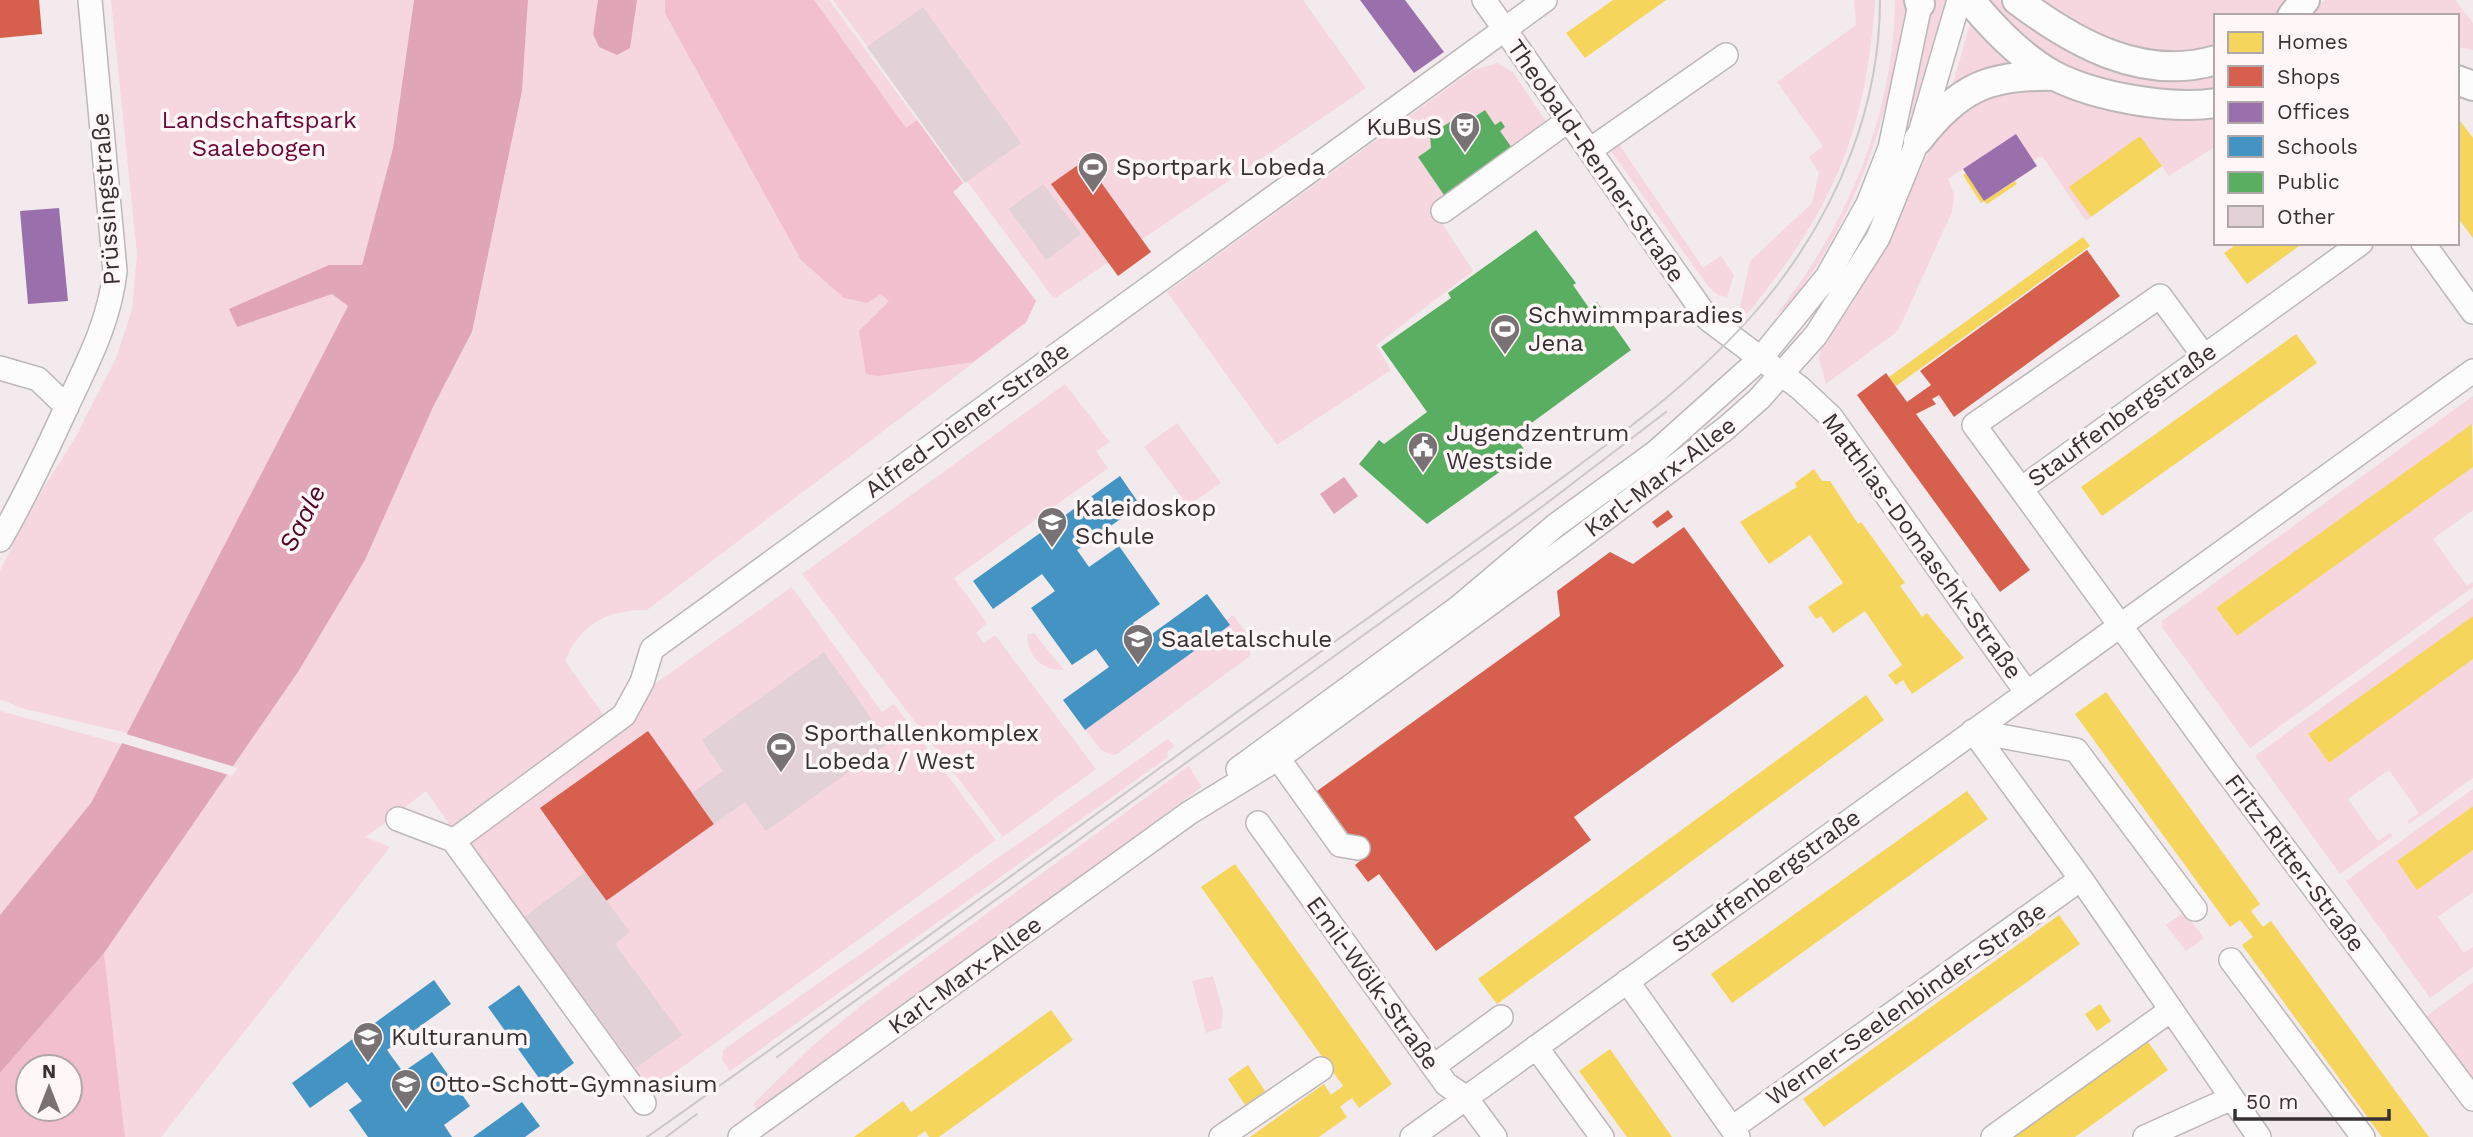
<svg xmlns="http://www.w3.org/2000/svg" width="2473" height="1137" viewBox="0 0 2473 1137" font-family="'Work Sans',sans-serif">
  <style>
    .green { fill: #f6d7df }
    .forest { fill: #f1bfce; fill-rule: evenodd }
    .water { fill: #e0a5b7 }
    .pier { fill: #f2eaec }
    .homes { fill: #f6d55c }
    .shops { fill: #d6604d }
    .offices { fill: #9970ab }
    .schools { fill: #4393c3 }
    .public { fill: #5aae61 }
    .building { fill: #e2d1d6 }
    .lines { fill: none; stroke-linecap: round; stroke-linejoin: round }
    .minor-casing { stroke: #bdb7b8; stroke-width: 26 }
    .major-casing { stroke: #bdb7b8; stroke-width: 32 }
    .minor { stroke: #fdfcfc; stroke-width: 23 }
    .major { stroke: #fdfcfc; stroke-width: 28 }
    .tram { stroke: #cac8c8; stroke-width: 2 }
    .labels { text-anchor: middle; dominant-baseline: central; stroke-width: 7; stroke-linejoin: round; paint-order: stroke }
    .park-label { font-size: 24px; fill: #6c0836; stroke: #fff6f8 }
    .poi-label { font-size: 24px; fill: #373133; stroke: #fff6f8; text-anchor: start }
    .street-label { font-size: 24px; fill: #373133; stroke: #fff6f8 }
    .water-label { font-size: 26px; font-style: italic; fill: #4f0426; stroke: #fff6f8 }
  </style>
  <rect width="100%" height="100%" fill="#f2eaec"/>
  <path class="green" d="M 111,0 L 414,0 L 393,148 L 362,266 L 329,265 L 237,327 L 332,294 L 348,306 L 127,733 L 21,708 L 0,699 L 0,571 L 28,513 L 75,438 L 116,358 L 132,310 L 137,254 Z
    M 528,0 L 829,0 L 963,183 L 953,192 L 1036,301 L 1026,323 L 647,610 C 608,609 580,624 565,661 L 606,718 L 792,587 L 882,712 L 894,704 L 996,840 L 642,1096 L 426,791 L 366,837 L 390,847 L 161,1137 L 125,1137 L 104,953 L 298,672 L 365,560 L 433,407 L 472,333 L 522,91 Z
    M 833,0 L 1303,0 L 1366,88 L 1054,299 Z
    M 1854,0 L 1875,0 C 1866,134 1832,211 1747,314 L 1739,312 L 1750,261 L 1812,203 L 1819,173 L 1809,157 L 1823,146 L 1777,82 L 1856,25 Z
    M 1895,0 L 1911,0 C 1890,96 1869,188 1813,271 C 1802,286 1792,306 1775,316 C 1847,226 1894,116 1895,0 Z
    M 1930,0 L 1951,0 L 1910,122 L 1910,119 Z
    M 1983,0 L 1999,0 C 2035,29 2082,66 2129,74 C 2156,79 2188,73 2216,72 L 2216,91 L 2164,95 L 2071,71 L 2043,58 Z
    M 2044,0 L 2291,0 L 2275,16 L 2216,16 L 2216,46 C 2147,64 2100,37 2044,0 Z
    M 2324,0 L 2455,0 L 2473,23 L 2473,50 L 2457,47 L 2457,16 L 2312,16 Z
    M 1971,21 L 2027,68 L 1951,90 Z
    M 1497,63 L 1513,72 L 1557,138 L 1443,225 L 1473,271 L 1376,345 L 1391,370 L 1277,445 L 1167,292 L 1473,70 Z
    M 2033,85 L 2115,111 L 2156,117 L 2216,114 L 2216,146 L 2169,176 L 2140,136 L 2070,187 L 2091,217 L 2086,221 L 2042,156 L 2033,160 L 1963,169 L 1948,179 L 1954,194 L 1952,212 L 1898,331 L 1826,384 L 1819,359 L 1822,344 L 1850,307 L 1887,244 L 1937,133 L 1979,97 Z
    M 1617,141 L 1703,268 L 1721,256 L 1734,275 L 1727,297 L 1718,295 L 1708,286 L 1608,147 Z
    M 1065,384 L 1110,442 L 1096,451 L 1108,468 L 954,578 L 987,623 L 976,633 L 984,643 L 995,635 L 1096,769 L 1003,837 L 802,574 Z
    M 2473,396 L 2473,425 L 2216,608 L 2237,636 L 2473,467 L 2473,510 L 2433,539 L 2467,586 L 2473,582 L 2473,587 L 2250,748 L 2162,627 L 2162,621 Z
    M 1177,423 L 1221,483 L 1188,506 L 1144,447 Z
    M 2473,598 L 2473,616 L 2308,735 L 2329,763 L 2473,659 L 2473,778 L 2409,824 L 2407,821 L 2419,813 L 2389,770 L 2348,799 L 2378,841 L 2390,833 L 2393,836 L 2340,874 L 2255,756 Z
    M 1233,615 L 1250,638 L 1250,656 L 1117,754 L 1112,755 L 1101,750 L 1085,730 Z
    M 1034,633 L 1064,670 C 1041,670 1028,657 1027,635 Z
    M 0,711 L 121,744 L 91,803 L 0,915 Z
    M 1168,739 L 1175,746 L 1167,752 L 1168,757 L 730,1071 L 722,1060 L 723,1050 Z
    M 1189,766 L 1202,787 L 758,1111 L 753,1104 L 811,1047 L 864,1003 Z
    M 2473,789 L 2473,806 L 2397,861 L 2418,889 L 2473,850 L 2473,892 L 2438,917 L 2464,953 L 2473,947 L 2473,967 L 2430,998 L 2346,881 Z
    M 2184,912 L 2204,938 L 2186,951 L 2166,925 Z
    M 1213,976 L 1223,1011 L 1221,1028 L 1206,1033 L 1192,981 Z
    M 2473,982 L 2473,1092 L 2420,1021 Z"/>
  <path class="forest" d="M 665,0 L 814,0 L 906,128 L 917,120 L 963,183 L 953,192 L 1036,301 L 1026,322 L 973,362 L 878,376 L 866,374 L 859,331 L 889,301 L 881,294 L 867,303 L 844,298 L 801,260 L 665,13 Z
    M 104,953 L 125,1137 L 0,1137 L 0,1073 ZM 28,1067 L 70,1067 L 70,1109 L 28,1109 Z"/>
  <path class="water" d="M 414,0 L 528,0 L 522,91 L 472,332 L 433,407 L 365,560 L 298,672 L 104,953 L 0,1073 L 0,915 L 91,803 L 348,306 L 332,294 L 237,327 L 229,309 L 329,265 L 362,265 L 393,148 Z
    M 598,0 L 637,0 L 630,48 L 617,55 L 599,47 L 593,34 Z
    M 1344,477 L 1358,496 L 1334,514 L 1320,494 Z"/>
  <path class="pier" d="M 123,733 L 238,768 L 232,776 L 118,742 Z"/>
  <path class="homes" d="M 1613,0 L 1666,0 L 1585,58 L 1566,33 Z
    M 2457,117 L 2473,138 L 2473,238 L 2457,217 Z
    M 2140,136 L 2162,166 L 2091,217 L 2069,187 Z
    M 1966,173 L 1984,201 L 1981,203 L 1963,175 Z
    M 2015,181 L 2017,184 L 1987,204 L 1984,201 Z
    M 2083,237 L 2090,246 L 1896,386 L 1889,377 Z
    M 2238,243 L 2303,243 L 2247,284 L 2224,253 Z
    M 2296,334 L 2317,363 L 2102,516 L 2081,487 Z
    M 2472,424 L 2473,467 L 2237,636 L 2216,608 Z
    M 1814,469 L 1822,481 L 1830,481 L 1858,524 L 1861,522 L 1905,583 L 1900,586 L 1922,617 L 1927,613 L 1964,658 L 1912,694 L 1903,680 L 1896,685 L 1888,675 L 1902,665 L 1865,611 L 1833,633 L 1821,616 L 1816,619 L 1808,607 L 1843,583 L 1810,535 L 1769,564 L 1740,522 L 1797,487 L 1795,483 Z
    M 2473,616 L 2473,659 L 2329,763 L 2308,734 Z
    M 2106,692 L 2260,904 L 2251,911 L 2263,927 L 2271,921 L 2429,1137 L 2382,1137 L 2242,945 L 2253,937 L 2240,920 L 2230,927 L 2075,714 Z
    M 1866,695 L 1884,720 L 1497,1004 L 1478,979 Z
    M 1967,791 L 1988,819 L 1732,1003 L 1711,974 Z
    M 2473,806 L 2473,850 L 2417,890 L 2397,861 Z
    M 1235,864 L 1392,1084 L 1359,1108 L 1352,1098 L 1346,1102 L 1340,1107 L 1347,1117 L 1319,1137 L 1250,1137 L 1324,1084 L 1331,1095 L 1343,1086 L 1201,887 Z
    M 2059,915 L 2080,944 L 1824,1127 L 1803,1099 Z
    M 2100,1004 L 2111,1021 L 2097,1031 L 2085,1014 Z
    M 1051,1010 L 1073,1040 L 939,1137 L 929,1137 L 925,1131 L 917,1137 L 854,1137 L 903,1101 L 911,1112 Z
    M 2148,1042 L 2168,1070 L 2075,1137 L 2014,1137 Z
    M 1610,1049 L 1635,1085 L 1672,1137 L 1627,1137 L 1579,1071 Z
    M 1248,1065 L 1265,1091 L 1245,1105 L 1228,1079 Z"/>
  <path class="shops" d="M 0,0 L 39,0 L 42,34 L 0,38 Z
    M 1085,160 L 1151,252 L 1118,276 L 1051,184 Z
    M 2087,250 L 2120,296 L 1954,417 L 1939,395 L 1932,399 L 1936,404 L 1916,414 L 2030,570 L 2000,592 L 1857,395 L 1886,373 L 1907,402 L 1931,385 L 1920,371 Z
    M 1668,510 L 1673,517 L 1657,528 L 1652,522 Z
    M 1684,527 L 1784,666 L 1574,817 L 1591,840 L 1436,951 L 1379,874 L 1368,882 L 1355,865 L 1365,857 L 1317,791 L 1560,616 L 1557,591 L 1610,552 L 1633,564 Z
    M 648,731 L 714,824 L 606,901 L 540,808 Z"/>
  <path class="offices" d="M 1360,0 L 1405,0 L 1444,52 L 1414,73 Z
    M 2016,134 L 2037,166 L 1984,201 L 1963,169 Z
    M 59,208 L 68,301 L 28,304 L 20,211 Z"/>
  <path class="schools" d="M 1120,476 L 1140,505 L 1077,550 L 1089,567 L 1119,546 L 1160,604 L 1133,623 L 1145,639 L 1207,594 L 1230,625 L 1085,730 L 1063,700 L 1109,667 L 1096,649 L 1072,665 L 1031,608 L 1055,591 L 1042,574 L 993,609 L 973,581 Z
    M 434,980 L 451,1004 L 387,1050 L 403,1072 L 432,1052 L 470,1106 L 444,1125 L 452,1137 L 368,1137 L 349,1110 L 362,1101 L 347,1082 L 310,1108 L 292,1083 Z
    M 519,985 L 574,1063 L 544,1085 L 488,1007 Z
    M 522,1102 L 540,1126 L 525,1137 L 473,1137 Z"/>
  <path class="public" d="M 1485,110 L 1495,125 L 1501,121 L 1505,127 L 1500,131 L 1512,148 L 1444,195 L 1418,157 L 1431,148 L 1430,135 L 1459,116 L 1470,120 Z
    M 1536,230 L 1576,283 L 1573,285 L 1589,308 L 1597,302 L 1631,350 L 1515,435 L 1526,453 L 1427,524 L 1359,464 L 1379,440 L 1384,444 L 1427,412 L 1381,347 L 1451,298 L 1448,293 Z"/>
  <path class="building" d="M 923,7 L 1021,143 L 965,183 L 867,47 Z
    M 1043,184 L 1081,234 L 1046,260 L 1009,209 Z
    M 824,652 L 889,743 L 766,831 L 745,802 L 714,824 L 692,793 L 723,771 L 702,740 Z
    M 585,872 L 630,932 L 615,944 L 682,1035 L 636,1068 L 524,917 Z"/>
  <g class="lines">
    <g class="minor-casing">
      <path id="minor" d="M 1484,0 L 1708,319 L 1800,388 L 1831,417 L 2027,693
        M 1590,150 L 1726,55
        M 1443,211 L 1569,120
        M 2361,243 L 2021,489 L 2226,771 L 2473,1099
        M 2423,243 L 2473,312
        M 0,368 L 38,379 L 67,407
        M 2021,489 L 1974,425 L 2160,296 L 2204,356
        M 0,540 C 25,497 46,452 67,406 C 88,362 110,320 115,271 L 90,0
        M 1973,731 L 2081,879 L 2259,1137
        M 1973,731 L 2076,750 L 2195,909
        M 1270,747 L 1340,845 L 1358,848
        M 1238,769 L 1459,607 L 1556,525 L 1656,452 L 1760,359 L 1827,277 L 1868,204 L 1890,148 L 1921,0
        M 398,819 L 453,840 L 460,836 L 624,715 L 642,682 L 652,649 L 1545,0
        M 1258,823 L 1446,1084 L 1466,1098 L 1495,1137
        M 453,840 L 644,1103
        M 2231,960 L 2363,1137
        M 1627,981 L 1738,1137
        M 1536,1047 L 1602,1137
        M 1434,1066 L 1501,1017
        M 1732,1128 L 2081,879
        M 740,1137 L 1189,813 L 1277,759 L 1569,546 L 1725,429 L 1759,399 L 1816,335 L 1878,238 L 1918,140 L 1959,0
        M 1221,1137 L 1321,1069
        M 1412,1137 L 2473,371
        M 1993,1137 L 2171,1010
        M 2145,1137 L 2232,1098"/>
    </g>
    <g class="major-casing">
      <path id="major" d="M 1919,0 L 1920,4
        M 1970,0 C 1993,28 2022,58 2053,75 C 2095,97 2170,110 2216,103
        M 2017,0 C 2074,43 2143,82 2216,60
        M 2292,16 L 2305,0
        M 2457,80 L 2473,86
        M 1918,140 C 1958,88 1989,74 2055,76"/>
    </g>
    <use href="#minor" class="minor"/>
    <use href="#major" class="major"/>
    <path class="tram" d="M 777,1057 L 1543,506 L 1666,412
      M 647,1137 C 879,974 1107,805 1337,640 C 1408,590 1478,539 1548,488 C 1630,428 1712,369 1775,288 C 1839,205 1880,105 1880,0
      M 666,1137 L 697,1114"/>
  </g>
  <defs>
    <g id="theatre-pin" transform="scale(1.575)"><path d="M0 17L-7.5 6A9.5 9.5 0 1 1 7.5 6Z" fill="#787274" stroke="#fff6f8"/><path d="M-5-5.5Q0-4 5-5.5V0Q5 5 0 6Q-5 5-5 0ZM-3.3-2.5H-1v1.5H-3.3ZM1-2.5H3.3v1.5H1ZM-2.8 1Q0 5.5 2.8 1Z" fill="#fff"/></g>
    <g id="stadium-pin" transform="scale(1.575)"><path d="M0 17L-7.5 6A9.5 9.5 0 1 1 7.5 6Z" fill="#787274" stroke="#fff6f8"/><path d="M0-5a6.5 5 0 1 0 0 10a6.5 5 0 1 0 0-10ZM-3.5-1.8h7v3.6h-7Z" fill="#fff"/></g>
    <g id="civic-pin" transform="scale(1.575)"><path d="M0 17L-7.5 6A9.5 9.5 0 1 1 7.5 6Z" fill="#787274" stroke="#fff6f8"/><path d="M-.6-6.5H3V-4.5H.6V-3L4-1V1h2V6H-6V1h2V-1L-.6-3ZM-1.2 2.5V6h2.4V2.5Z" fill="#fff"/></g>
    <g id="school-pin" transform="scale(1.575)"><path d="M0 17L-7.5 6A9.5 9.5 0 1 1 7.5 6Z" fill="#787274" stroke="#fff6f8"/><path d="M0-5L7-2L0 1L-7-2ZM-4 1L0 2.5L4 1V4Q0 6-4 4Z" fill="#fff"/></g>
  </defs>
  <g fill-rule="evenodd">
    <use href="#theatre-pin" x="1465" y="127"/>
    <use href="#stadium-pin" x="1093" y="167"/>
    <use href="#stadium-pin" x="1505" y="329"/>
    <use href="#civic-pin" x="1423" y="447"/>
    <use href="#school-pin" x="1052" y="522"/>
    <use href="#school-pin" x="1138" y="639"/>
    <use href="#stadium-pin" x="781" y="747"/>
    <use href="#school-pin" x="368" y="1037"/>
    <use href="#school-pin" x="406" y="1084"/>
  </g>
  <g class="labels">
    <g class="park-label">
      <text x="259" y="120">Landschaftspark<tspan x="259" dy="28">Saalebogen</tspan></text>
    </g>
    <g class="poi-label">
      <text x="1442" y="127" text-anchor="end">KuBuS</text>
      <text x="1116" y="167">Sportpark Lobeda</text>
      <text x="1528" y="315">Schwimmparadies<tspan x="1528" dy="28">Jena</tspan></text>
      <text x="1446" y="433">Jugendzentrum<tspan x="1446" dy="28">Westside</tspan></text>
      <text x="1075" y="508">Kaleidoskop<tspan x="1075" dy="28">Schule</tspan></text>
      <text x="1161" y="639">Saaletalschule</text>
      <text x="804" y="733">Sporthallenkomplex<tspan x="804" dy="28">Lobeda / West</tspan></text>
      <text x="391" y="1037">Kulturanum</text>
      <text x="429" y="1084">Otto-Schott-Gymnasium</text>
    </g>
    <g class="street-label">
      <text transform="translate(1596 161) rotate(55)">Theobald-Renner-Straße</text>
      <text transform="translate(106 199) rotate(-94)">Prüssingstraße</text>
      <text transform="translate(2122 415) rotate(-36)">Stauffenbergstraße</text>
      <text transform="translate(967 420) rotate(-36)">Alfred-Diener-Straße</text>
      <text transform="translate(1660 477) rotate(-37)">Karl-Marx-Allee</text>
      <text transform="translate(1922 546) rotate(54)">Matthias-Domaschk-Straße</text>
      <text transform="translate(2295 863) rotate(53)">Fritz-Ritter-Straße</text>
      <text transform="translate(1766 881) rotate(-36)">Stauffenbergstraße</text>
      <text transform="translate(965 975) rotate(-36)">Karl-Marx-Allee</text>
      <text transform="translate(1373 983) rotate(54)">Emil-Wölk-Straße</text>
      <text transform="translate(1906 1004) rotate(-35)">Werner-Seelenbinder-Straße</text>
    </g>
    <g class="water-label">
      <text transform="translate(302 518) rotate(-63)">Saale</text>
    </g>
  </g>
  <rect x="2214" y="14" width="245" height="231" fill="#fff6f8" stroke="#afa7a9" stroke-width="2"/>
  <rect x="2228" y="32" width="35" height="21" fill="#f6d55c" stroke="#afa7a9" stroke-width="2"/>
  <text x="2277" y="49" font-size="21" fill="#373133">Homes</text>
  <rect x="2228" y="66" width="35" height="21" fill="#d6604d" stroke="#afa7a9" stroke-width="2"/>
  <text x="2277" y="84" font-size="21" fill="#373133">Shops</text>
  <rect x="2228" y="102" width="35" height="21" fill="#9970ab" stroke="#afa7a9" stroke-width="2"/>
  <text x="2277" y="119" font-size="21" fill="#373133">Offices</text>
  <rect x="2228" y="136" width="35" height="21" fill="#4393c3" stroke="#afa7a9" stroke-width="2"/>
  <text x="2277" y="154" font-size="21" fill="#373133">Schools</text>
  <rect x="2228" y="172" width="35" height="21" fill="#5aae61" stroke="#afa7a9" stroke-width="2"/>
  <text x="2277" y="189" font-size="21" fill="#373133">Public</text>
  <rect x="2228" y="206" width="35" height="21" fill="#e2d1d6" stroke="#afa7a9" stroke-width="2"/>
  <text x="2277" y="224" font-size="21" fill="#373133">Other</text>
  <g transform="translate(49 1088)"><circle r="33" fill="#fff6f8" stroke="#afa7a9" stroke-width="2"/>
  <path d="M0-5L12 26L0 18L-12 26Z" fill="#787274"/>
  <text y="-10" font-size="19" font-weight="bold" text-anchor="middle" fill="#373133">N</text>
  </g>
  <path d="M2235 1109v10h154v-10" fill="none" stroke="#373133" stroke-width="3.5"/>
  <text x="2246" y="1109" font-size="21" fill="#373133" stroke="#fff6f8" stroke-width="5" paint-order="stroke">50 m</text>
</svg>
